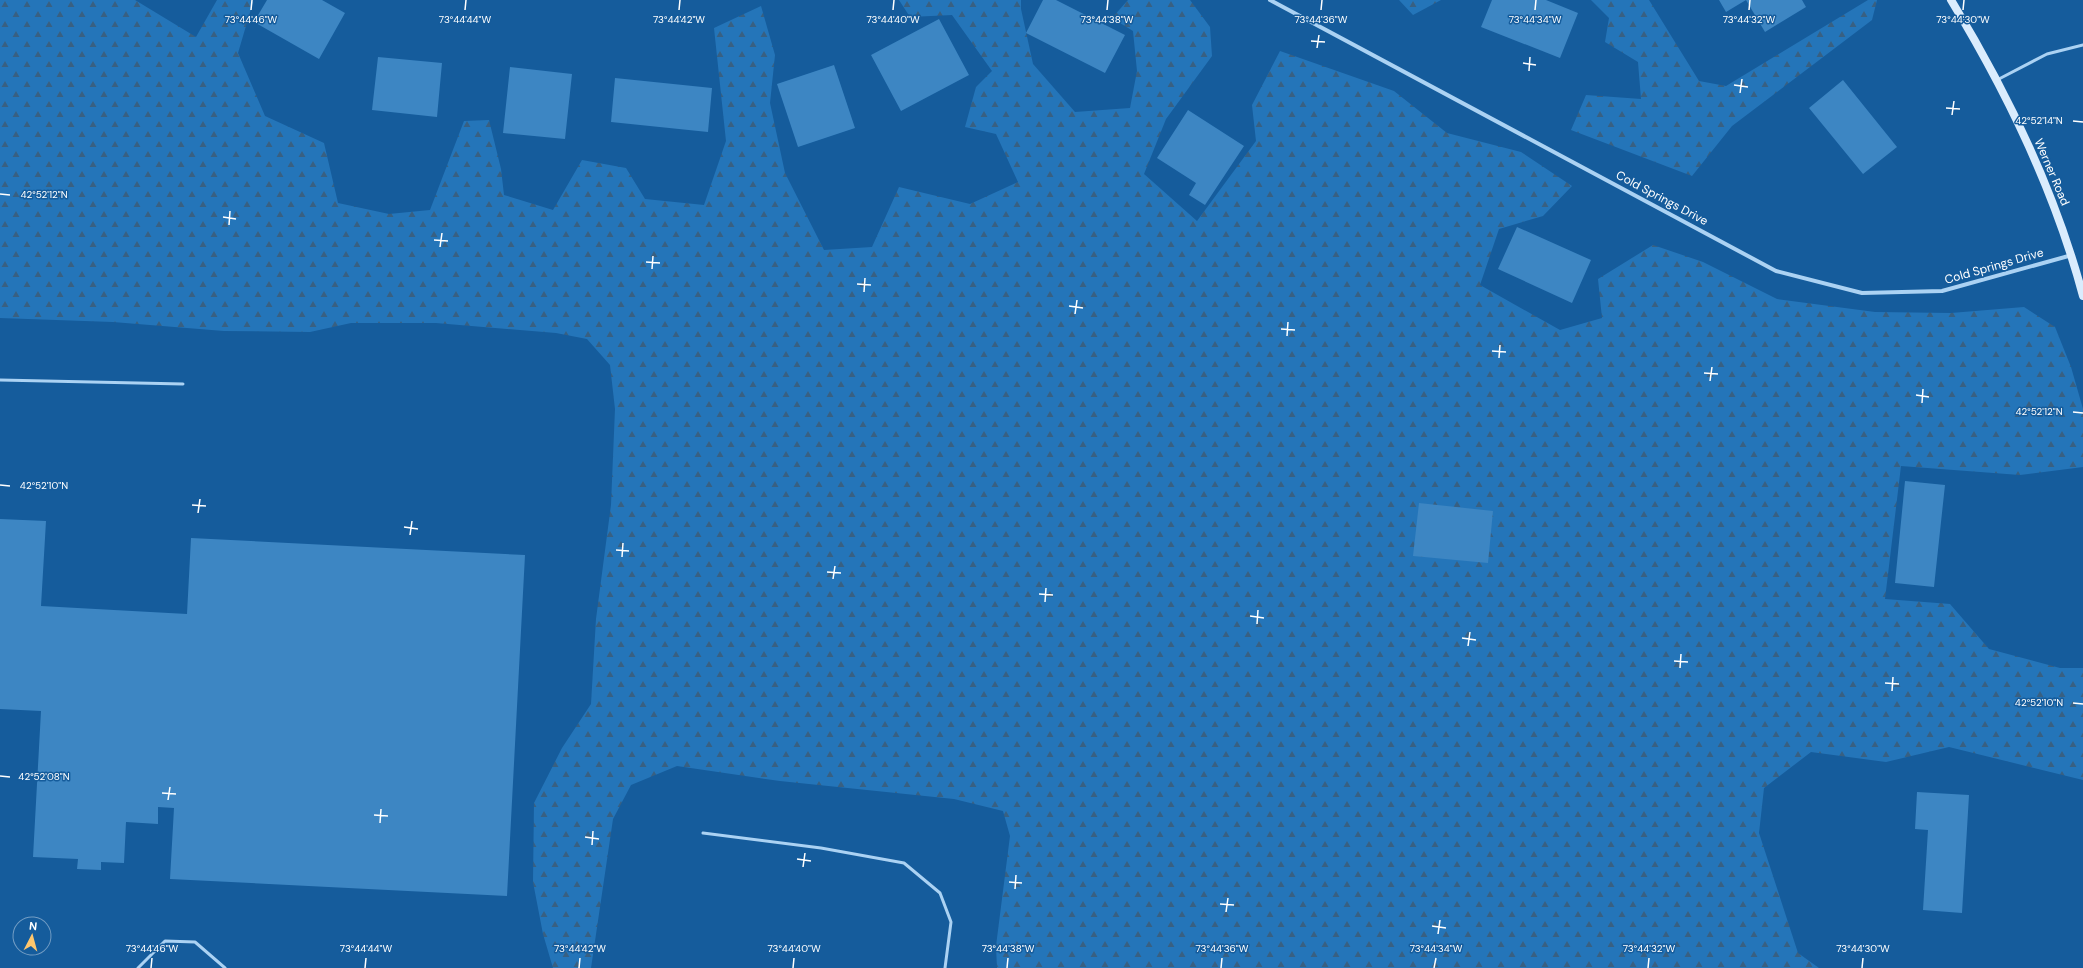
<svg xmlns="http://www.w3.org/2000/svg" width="2083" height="968" viewBox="0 0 2083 968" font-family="'DM Sans',sans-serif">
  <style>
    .forest { fill: url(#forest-firs) }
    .building { fill: #3d86c3 }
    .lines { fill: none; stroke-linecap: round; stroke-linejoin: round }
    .lane { stroke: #abd2f3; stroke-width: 3 }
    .street { stroke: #abd2f3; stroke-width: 4 }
    .secondary { stroke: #daecfd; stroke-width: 8 }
    .ticks { fill: none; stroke: #fff; stroke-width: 1.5 }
    .labels { text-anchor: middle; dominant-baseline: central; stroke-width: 3; stroke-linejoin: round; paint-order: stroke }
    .street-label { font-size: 12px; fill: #fff; stroke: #155c9c }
    .ticks-label { font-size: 10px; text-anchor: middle; fill: #fff; stroke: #155c9c; stroke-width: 3; stroke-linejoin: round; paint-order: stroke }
  </style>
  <defs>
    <pattern id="forest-firs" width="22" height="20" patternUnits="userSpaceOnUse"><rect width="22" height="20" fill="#2475b9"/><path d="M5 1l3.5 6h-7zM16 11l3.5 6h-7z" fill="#386082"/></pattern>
  </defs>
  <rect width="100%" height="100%" fill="#155c9c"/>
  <path class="forest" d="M 0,0 L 135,0 L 196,37 L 217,0 L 251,0 L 253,2 L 238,53 L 265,116 L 324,143 L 338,203 L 389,214 L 430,210 L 464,121 L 489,120 L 501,169 L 504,195 L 553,210 L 582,160 L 626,168 L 645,199 L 704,205 L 726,141 L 714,28 L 761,6 L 775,55 L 770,103 L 785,173 L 824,250 L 872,247 L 899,187 L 970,204 L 1018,182 L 996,134 L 965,127 L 976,87 L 992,71 L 952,15 L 910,17 L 899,0 L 1021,0 L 1021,9 L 1033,64 L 1075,112 L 1130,108 L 1137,71 L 1133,31 L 1112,18 L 1128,0 L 1190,0 L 1210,27 L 1212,56 L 1166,119 L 1144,174 L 1197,221 L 1256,141 L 1252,105 L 1280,51 L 1394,91 L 1447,133 L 1521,152 L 1572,186 L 1543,216 L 1499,229 L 1480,285 L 1560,330 L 1602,318 L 1598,279 L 1653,245 L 1703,262 L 1777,299 L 1875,312 L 1951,313 L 2024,307 L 2055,327 L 2071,367 L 2083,409 L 2083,467 L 2020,475 L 1901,466 L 1885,599 L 1950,604 L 1989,649 L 2060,668 L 2083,668 L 2083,780 L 1949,747 L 1886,762 L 1811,752 L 1764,788 L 1759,833 L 1798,953 L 1819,968 L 997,968 L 996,946 L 1010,836 L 1003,811 L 954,799 L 780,781 L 677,766 L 631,785 L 613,819 L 591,968 L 553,968 L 543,934 L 533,882 L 534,803 L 562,748 L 591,704 L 596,619 L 611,505 L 615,409 L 610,365 L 587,339 L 556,333 L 436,323 L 351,323 L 310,332 L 224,331 L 113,322 L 0,318 Z
    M 1399,0 L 1441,0 L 1413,15 Z
    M 1591,0 L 1649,0 L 1699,81 L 1726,86 L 1868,0 L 1877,0 L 1872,20 L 1732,126 L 1692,176 L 1571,130 L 1586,95 L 1641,99 L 1638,62 L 1605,42 L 1609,18 Z"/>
  <path class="building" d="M 267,0 L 322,0 L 345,13 L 319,59 L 254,22 Z
    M 1043,0 L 1056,0 L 1125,35 L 1105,73 L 1026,33 Z
    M 1492,0 L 1546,0 L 1578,13 L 1560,58 L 1481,27 Z
    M 1719,0 L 1802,0 L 1806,7 L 1765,32 L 1746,0 L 1726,12 Z
    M 939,19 L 969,75 L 901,111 L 871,55 Z
    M 378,57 L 442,63 L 437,117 L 372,110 Z
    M 834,65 L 855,128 L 798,147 L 777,84 Z
    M 510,67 L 572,74 L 565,139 L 503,133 Z
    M 615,78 L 712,88 L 708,132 L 611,122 Z
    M 1843,80 L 1897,147 L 1863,174 L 1809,108 Z
    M 1188,110 L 1244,146 L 1205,205 L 1189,195 L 1196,183 L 1157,158 Z
    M 1517,227 L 1591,260 L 1572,303 L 1498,269 Z
    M 1905,481 L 1945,485 L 1934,587 L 1895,583 Z
    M 1419,503 L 1493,511 L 1488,563 L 1413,556 Z
    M 0,519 L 46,521 L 41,606 L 187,614 L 191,538 L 525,555 L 507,896 L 170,879 L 174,808 L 158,807 L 158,824 L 126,822 L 124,863 L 101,862 L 101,870 L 77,869 L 78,859 L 33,857 L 41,711 L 0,709 Z
    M 1917,792 L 1969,795 L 1962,913 L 1923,910 L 1928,830 L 1915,829 Z"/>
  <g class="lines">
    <path class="lane" d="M 1997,80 L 2047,54 L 2083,45
      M 0,380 L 183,384
      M 703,833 L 821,848 L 904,863 L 940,893 L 951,922 L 945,968
      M 138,968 L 165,941 L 195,942 L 225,968"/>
    <path class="street" d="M 1270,0 L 1776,271 L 1862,293 L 1942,291 L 2072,255"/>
    <path class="secondary" d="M 1951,0 C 2007,92 2055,191 2083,296"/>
  </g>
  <path class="ticks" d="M 251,10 L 252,0M 465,10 L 466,0M 679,10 L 680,0M 893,10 L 894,0M 1107,10 L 1108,0M 1321,10 L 1322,0M 1535,10 L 1536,0M 1749,10 L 1750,0M 1963,10 L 1964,0M 1311,41 L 1325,42M 1317,48 L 1319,35M 1523,63 L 1536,65M 1529,71 L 1530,57M 1734,85 L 1748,87M 1740,93 L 1742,79M 1946,108 L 1960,109M 1952,115 L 1954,101M 2073,121 L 2083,122M 0,194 L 10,195M 223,217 L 236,219M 229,225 L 230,211M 434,240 L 448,241M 440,247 L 442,233M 646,262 L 660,263M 652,269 L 653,256M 857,284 L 871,285M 864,292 L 865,278M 1069,306 L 1083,308M 1075,314 L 1077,300M 1281,329 L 1295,330M 1287,336 L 1288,322M 1492,351 L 1506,352M 1499,358 L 1500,345M 1704,373 L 1718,374M 1710,381 L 1712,367M 1916,395 L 1929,397M 1922,403 L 1923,389M 2073,412 L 2083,413M 0,485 L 10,486M 192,505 L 206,506M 198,513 L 200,499M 404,527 L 418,529M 410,535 L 412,521M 616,550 L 629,551M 622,557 L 623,543M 827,572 L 841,573M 833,579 L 835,566M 1039,594 L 1053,595M 1045,602 L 1046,588M 1250,616 L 1264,618M 1257,624 L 1258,610M 1462,638 L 1476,640M 1468,646 L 1470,632M 1674,661 L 1688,662M 1680,668 L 1681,654M 1885,683 L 1899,684M 1892,691 L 1893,677M 2073,703 L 2083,704M 0,776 L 10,777M 162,793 L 176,794M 168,800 L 170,787M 374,815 L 388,816M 380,823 L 381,809M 585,837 L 599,839M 592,845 L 593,831M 797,859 L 811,861M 803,867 L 805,853M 1009,882 L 1022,883M 1015,889 L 1016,875M 1220,904 L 1234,905M 1226,912 L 1228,898M 1432,926 L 1446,928M 1438,934 L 1440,920M 151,968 L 152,958M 365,968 L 366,958M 579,968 L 580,958M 793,968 L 794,958M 1007,968 L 1008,958M 1221,968 L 1222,958M 1434,968 L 1436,958M 1648,968 L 1649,958M 1862,968 L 1863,958"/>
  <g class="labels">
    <g class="street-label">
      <text transform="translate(2052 172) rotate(67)">Werner Road</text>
      <text transform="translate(1662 198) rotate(28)">Cold Springs Drive</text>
      <text transform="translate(1994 266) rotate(-16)">Cold Springs Drive</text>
    </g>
  </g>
  <g class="ticks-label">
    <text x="251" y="23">73°44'46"W</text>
    <text x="465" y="23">73°44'44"W</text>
    <text x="679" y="23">73°44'42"W</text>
    <text x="893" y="23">73°44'40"W</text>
    <text x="1107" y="23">73°44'38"W</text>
    <text x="1321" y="23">73°44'36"W</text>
    <text x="1535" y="23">73°44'34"W</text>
    <text x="1749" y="23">73°44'32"W</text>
    <text x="1963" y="23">73°44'30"W</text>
    <text x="2039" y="124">42°52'14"N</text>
    <text x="44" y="198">42°52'12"N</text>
    <text x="2039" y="415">42°52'12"N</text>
    <text x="44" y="489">42°52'10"N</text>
    <text x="2039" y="706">42°52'10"N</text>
    <text x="44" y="780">42°52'08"N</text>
    <text x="152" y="952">73°44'46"W</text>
    <text x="366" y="952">73°44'44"W</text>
    <text x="580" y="952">73°44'42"W</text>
    <text x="794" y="952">73°44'40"W</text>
    <text x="1008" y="952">73°44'38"W</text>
    <text x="1222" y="952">73°44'36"W</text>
    <text x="1436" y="952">73°44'34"W</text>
    <text x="1649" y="952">73°44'32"W</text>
    <text x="1863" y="952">73°44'30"W</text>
  </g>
  <g transform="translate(32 936) rotate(6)"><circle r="19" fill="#155c9c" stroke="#739dc4"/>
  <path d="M0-3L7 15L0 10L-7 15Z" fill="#ffc76d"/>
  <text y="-6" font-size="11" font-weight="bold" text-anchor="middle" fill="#ffffff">N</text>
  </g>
</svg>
